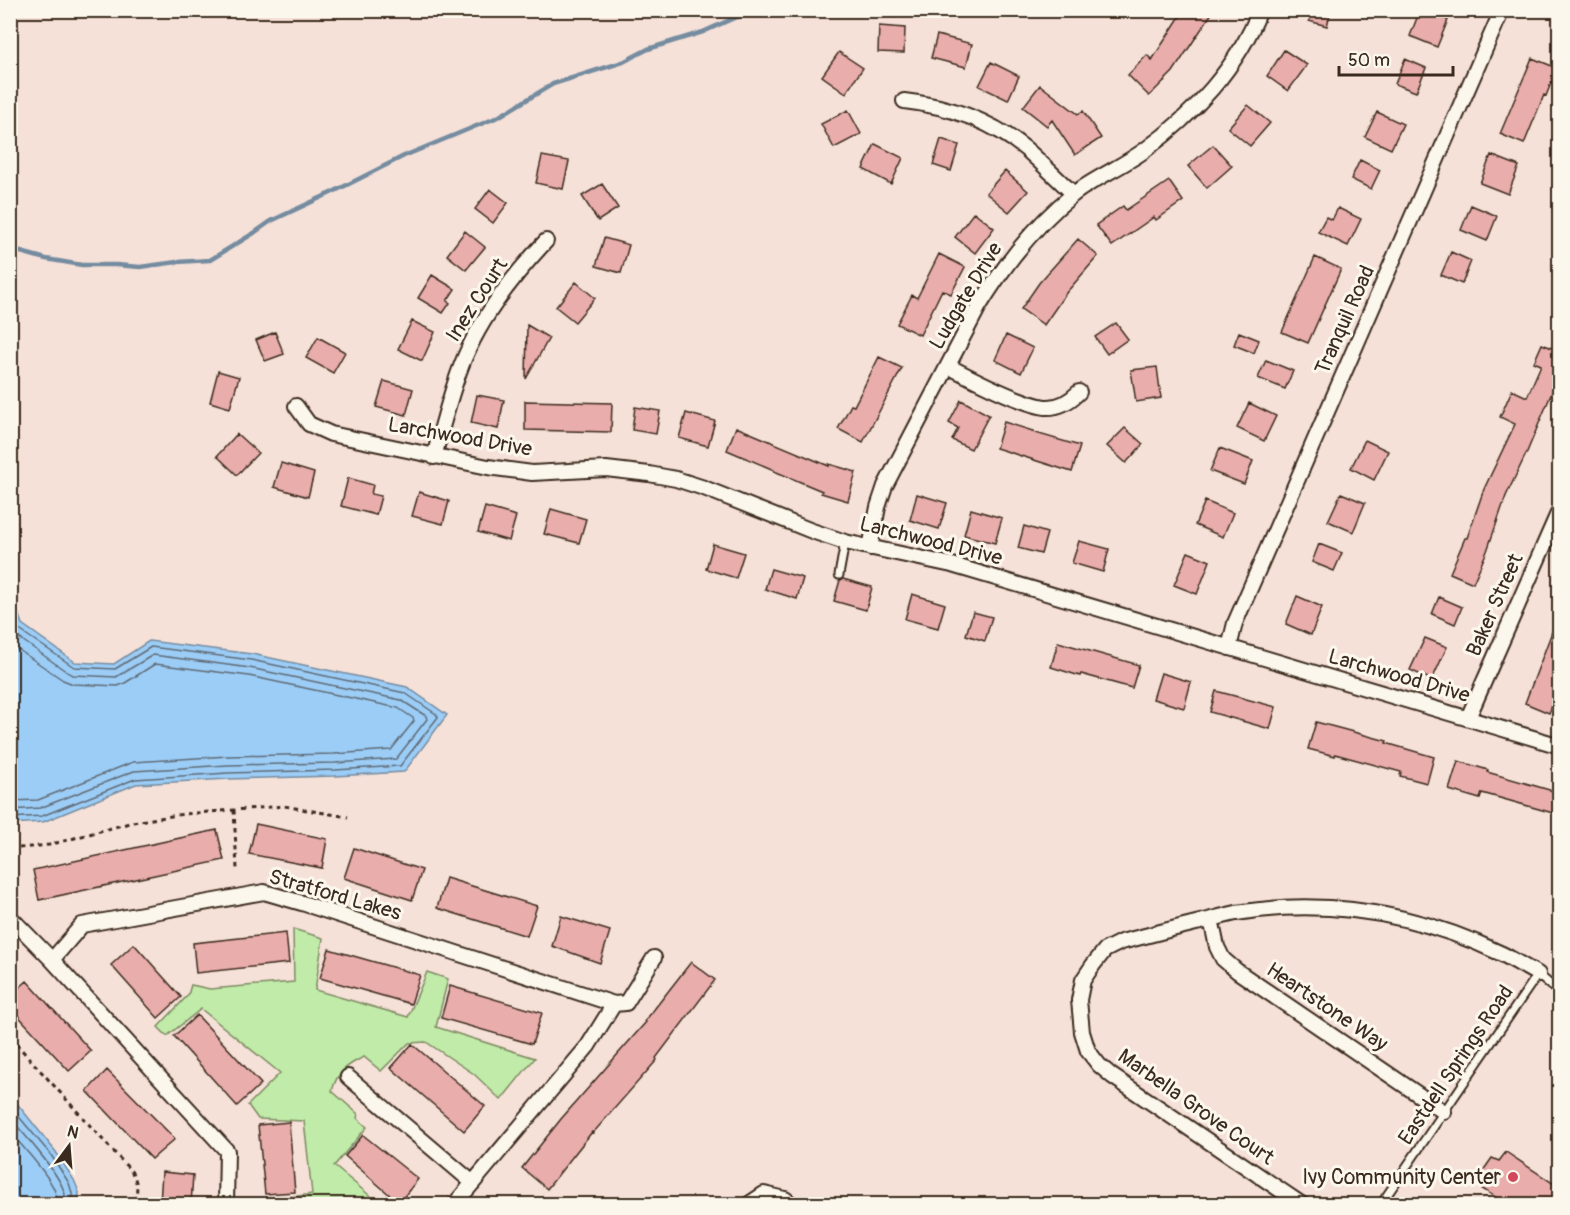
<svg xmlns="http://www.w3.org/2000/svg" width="1570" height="1215" viewBox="0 0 1570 1215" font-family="Pangolin,sans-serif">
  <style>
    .green { fill: #c0eba8; stroke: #7e8a63; stroke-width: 1.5 }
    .water { fill: #9bcdf7; stroke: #758ca0; stroke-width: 1.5 }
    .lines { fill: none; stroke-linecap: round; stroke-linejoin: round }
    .shore { stroke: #616b75; stroke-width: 1.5 }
    .stream { stroke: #758ca0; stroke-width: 4.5 }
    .building { fill: #e9adab; stroke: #3b2a1e; stroke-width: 1.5 }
    .service-casing { stroke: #3b2a1e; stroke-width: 11 }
    .minor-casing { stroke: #3b2a1e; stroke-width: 18 }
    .path { stroke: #3b2a1e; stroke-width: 3; stroke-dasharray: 4.5 4.5; stroke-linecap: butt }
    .service { stroke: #fbf7ec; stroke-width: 7 }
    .minor { stroke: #fbf7ec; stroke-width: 14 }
    .poi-dot { fill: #d1495b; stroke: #fbf7ec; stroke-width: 2 }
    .labels { text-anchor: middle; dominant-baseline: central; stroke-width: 6; stroke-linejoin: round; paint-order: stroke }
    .street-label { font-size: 21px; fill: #3b2a1e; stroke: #fbf7ec }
    .poi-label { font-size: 21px; fill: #3b2a1e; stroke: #fbf7ec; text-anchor: end }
  </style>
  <rect width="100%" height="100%" fill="#f6e1d8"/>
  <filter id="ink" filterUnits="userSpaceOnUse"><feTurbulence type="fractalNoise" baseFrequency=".0167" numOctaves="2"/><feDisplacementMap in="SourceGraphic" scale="12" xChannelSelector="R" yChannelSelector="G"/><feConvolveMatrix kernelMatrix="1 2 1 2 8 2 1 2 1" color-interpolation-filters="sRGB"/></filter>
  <g filter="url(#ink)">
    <path class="green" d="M 293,929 L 323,938 L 315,990 L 408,1017 L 427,972 L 448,979 L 436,1027 L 535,1058 L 501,1100 L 474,1074 L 426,1042 L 409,1043 L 381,1071 L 364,1057 C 347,1065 337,1072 332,1091 L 358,1114 L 357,1118 L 367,1127 L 334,1166 L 380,1204 L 254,1204 L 255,1202 L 312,1194 L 304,1121 L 258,1119 L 248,1105 L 280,1073 L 201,1009 L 167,1036 L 158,1027 L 188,995 L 191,985 L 210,989 L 294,982 Z"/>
    <path class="water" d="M 10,590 L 22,624 L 75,662 L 114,664 L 149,641 L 252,654 L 407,687 L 447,715 L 404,772 L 335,776 L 229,779 L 136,784 L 43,822 L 11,824 Z
      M 11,1096 L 56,1152 L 74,1180 L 79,1192 L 78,1204 L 11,1204 Z"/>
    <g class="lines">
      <path class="shore" d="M 10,609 L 18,629 L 74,667 L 115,669 L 151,647 L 251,660 L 405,693 L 436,714 L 438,717 L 400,766 L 335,770 L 228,773 L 135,779 L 42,816 L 10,818
        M 10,631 L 15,635 L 67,672 L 73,675 L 116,677 L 153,655 L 250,668 L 401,700 L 426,716 L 427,719 L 396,759 L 335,763 L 228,765 L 134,771 L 40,808 L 10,810
        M 10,644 L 63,680 L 73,684 L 118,686 L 125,683 L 155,664 L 249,676 L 398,708 L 413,718 L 414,721 L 391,750 L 334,754 L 228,756 L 133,762 L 38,800 L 10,801
        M 10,1106 L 51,1155 L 69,1183 L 72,1193 L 72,1204
        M 10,1118 C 24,1134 62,1176 65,1195 C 65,1198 65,1201 65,1204
        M 10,1132 C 21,1145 53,1179 56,1195 C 56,1196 56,1203 56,1204"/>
      <path class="stream" d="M 10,249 L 46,259 L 82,265 L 116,265 L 140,267 L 177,262 L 210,260 L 254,233 L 271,221 L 333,192 L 404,156 L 498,117 L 553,84 L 623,62 L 648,49 L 703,32 L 734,18 L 759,10"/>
    </g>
    <path class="building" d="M 1184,10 L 1214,10 L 1173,72 L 1149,96 L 1128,75 L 1147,55 L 1152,60 Z
      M 1312,10 L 1331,10 L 1327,26 L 1309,21 Z
      M 1420,10 L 1424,10 L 1448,20 L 1437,47 L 1410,36 Z
      M 879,26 L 905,28 L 904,53 L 878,52 Z
      M 937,35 L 972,44 L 966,67 L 931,58 Z
      M 1284,50 L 1307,65 L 1288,91 L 1267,76 Z
      M 839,52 L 863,68 L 846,93 L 822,76 Z
      M 1532,58 L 1557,68 L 1546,96 L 1544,95 L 1524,144 L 1500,134 Z
      M 1405,59 L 1426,68 L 1416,92 L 1395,84 Z
      M 991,62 L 1019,76 L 1008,100 L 979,86 Z
      M 1040,85 L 1078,114 L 1083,111 L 1101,138 L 1075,155 L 1052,120 L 1047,126 L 1023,107 Z
      M 1248,105 L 1270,123 L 1250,146 L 1228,128 Z
      M 848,110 L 861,134 L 834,148 L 821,124 Z
      M 1377,112 L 1403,124 L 1391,149 L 1365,137 Z
      M 941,139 L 959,145 L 951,171 L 933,165 Z
      M 875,144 L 903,158 L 891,184 L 863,169 Z
      M 1213,145 L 1232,166 L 1207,188 L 1188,166 Z
      M 1491,155 L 1519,166 L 1508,194 L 1480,183 Z
      M 542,156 L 569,161 L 563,189 L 536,183 Z
      M 1360,160 L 1380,170 L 1371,189 L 1351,179 Z
      M 1005,171 L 1028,191 L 1009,212 L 986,193 Z
      M 1169,181 L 1183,201 L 1156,220 L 1154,217 L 1112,246 L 1096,225 L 1123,206 L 1126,210 Z
      M 602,184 L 618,208 L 598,221 L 582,196 Z
      M 490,189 L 508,203 L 493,223 L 475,209 Z
      M 1471,205 L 1497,216 L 1487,241 L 1461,230 Z
      M 1338,208 L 1361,219 L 1348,246 L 1318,232 L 1326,217 L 1332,220 Z
      M 974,212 L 994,228 L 975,253 L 955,237 Z
      M 465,231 L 485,247 L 466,270 L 447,255 Z
      M 604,238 L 629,245 L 621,273 L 596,266 Z
      M 1078,239 L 1098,256 L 1066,293 L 1044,325 L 1021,309 L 1039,283 Z
      M 1451,252 L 1471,261 L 1462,284 L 1441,275 Z
      M 939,254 L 965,267 L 951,294 L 942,290 L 920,335 L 897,324 L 912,295 L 917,298 Z
      M 1315,257 L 1341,269 L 1308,343 L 1282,332 Z
      M 432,275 L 455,289 L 447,301 L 450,303 L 443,313 L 418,298 Z
      M 576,282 L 595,298 L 575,322 L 556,307 Z
      M 412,321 L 435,332 L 422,361 L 398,349 Z
      M 1116,323 L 1128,339 L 1107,354 L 1095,337 Z
      M 527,325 L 549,338 L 526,379 Z
      M 275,332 L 284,354 L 265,361 L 256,340 Z
      M 1239,332 L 1259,340 L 1254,353 L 1234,345 Z
      M 1006,335 L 1033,348 L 1021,373 L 995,360 Z
      M 318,337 L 345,352 L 333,373 L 306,358 Z
      M 1542,344 L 1560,351 L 1560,378 L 1556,386 L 1555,385 L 1527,452 L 1506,496 L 1487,551 L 1473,583 L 1450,573 L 1465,538 L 1467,538 L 1484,489 L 1515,424 L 1500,417 L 1512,390 L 1527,397 L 1541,365 L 1534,362 Z
      M 879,357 L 902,368 L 863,442 L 838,429 L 851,405 L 854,406 Z
      M 1266,360 L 1293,371 L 1285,389 L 1258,378 Z
      M 1157,367 L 1161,398 L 1136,402 L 1131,370 Z
      M 218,371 L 239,377 L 230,408 L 210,402 Z
      M 384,381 L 413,389 L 406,415 L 376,407 Z
      M 477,395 L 504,400 L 498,429 L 471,423 Z
      M 961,400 L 989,415 L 971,449 L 952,440 L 958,428 L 949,423 Z
      M 525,401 L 612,403 L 611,432 L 525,430 Z
      M 1249,403 L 1276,416 L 1264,441 L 1237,428 Z
      M 635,407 L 660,411 L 656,434 L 632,430 Z
      M 686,413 L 715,421 L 708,446 L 679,438 Z
      M 1004,422 L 1033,431 L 1032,432 L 1080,446 L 1072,472 L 996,448 Z
      M 736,427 L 829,466 L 829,464 L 856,472 L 848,501 L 821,493 L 822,491 L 774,471 L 774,470 L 727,450 Z
      M 1125,428 L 1143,444 L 1126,463 L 1107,446 Z
      M 237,434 L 258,453 L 237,475 L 217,456 Z
      M 1365,440 L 1388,451 L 1374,480 L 1351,468 Z
      M 1220,448 L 1253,461 L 1244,484 L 1210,471 Z
      M 281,463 L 314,473 L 308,497 L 274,487 Z
      M 348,478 L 373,485 L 371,494 L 381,496 L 376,515 L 341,506 Z
      M 419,492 L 449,501 L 443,524 L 412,516 Z
      M 1341,493 L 1365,503 L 1353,532 L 1328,521 Z
      M 917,494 L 947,503 L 939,529 L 910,520 Z
      M 1205,501 L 1233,513 L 1223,537 L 1195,525 Z
      M 485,507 L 516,516 L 509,541 L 478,532 Z
      M 551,509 L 586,519 L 579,543 L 544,534 Z
      M 971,509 L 1002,518 L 995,543 L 964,535 Z
      M 1024,526 L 1047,533 L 1041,554 L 1018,548 Z
      M 1079,541 L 1109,549 L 1103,572 L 1072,563 Z
      M 713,544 L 744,553 L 736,578 L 706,569 Z
      M 1319,544 L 1342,553 L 1334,571 L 1312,562 Z
      M 1188,552 L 1210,561 L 1197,594 L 1174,585 Z
      M 771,569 L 803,578 L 797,599 L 765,589 Z
      M 843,579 L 872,587 L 866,610 L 834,601 L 840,580 Z
      M 912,594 L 945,604 L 938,628 L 905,619 Z
      M 1297,596 L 1322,607 L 1311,635 L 1286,624 Z
      M 1439,597 L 1462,607 L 1455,624 L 1432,614 Z
      M 973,612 L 992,617 L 985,641 L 966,635 Z
      M 1558,616 L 1560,616 L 1560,688 L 1549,713 L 1525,703 Z
      M 1425,638 L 1447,647 L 1432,680 L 1410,670 Z
      M 1058,642 L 1139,665 L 1132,688 L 1081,674 L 1080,676 L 1051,667 Z
      M 1161,673 L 1191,682 L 1184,708 L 1153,699 Z
      M 1216,691 L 1276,707 L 1270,729 L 1210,712 Z
      M 1316,722 L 1387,741 L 1386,743 L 1434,757 L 1427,783 L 1400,776 L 1401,772 L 1335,754 L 1335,756 L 1308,749 Z
      M 1458,761 L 1488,770 L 1487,772 L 1560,793 L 1560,815 L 1482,793 L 1480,799 L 1449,790 Z
      M 256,824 L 327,839 L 322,868 L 249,854 Z
      M 217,830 L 224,860 L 39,900 L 33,870 Z
      M 354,848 L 422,870 L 412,900 L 344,878 Z
      M 446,878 L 537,906 L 527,936 L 437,908 Z
      M 561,916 L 610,931 L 600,963 L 552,946 Z
      M 286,933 L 289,963 L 196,973 L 193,943 Z
      M 134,944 L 181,997 L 158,1018 L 111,965 Z
      M 329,949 L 420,975 L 411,1004 L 320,978 Z
      M 691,962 L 715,980 L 656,1058 L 657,1060 L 593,1133 L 592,1132 L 547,1189 L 522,1168 L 561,1119 L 646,1022 L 645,1021 Z
      M 27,981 L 91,1051 L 69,1071 L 10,1007 L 10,996 Z
      M 450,986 L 542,1013 L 532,1044 L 441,1018 Z
      M 197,1015 L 261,1084 L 237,1106 L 174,1036 Z
      M 412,1044 L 485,1106 L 464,1131 L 391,1068 Z
      M 107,1070 L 175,1139 L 152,1159 L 87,1091 Z
      M 289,1122 L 295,1192 L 265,1194 L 258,1125 Z
      M 363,1135 L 418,1179 L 399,1203 L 345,1156 Z
      M 1506,1152 L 1560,1188 L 1560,1204 L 1506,1204 L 1481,1188 L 1487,1179 L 1480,1175 L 1492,1158 L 1499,1161 Z
      M 162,1172 L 193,1175 L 191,1204 L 160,1204 Z"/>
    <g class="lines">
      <g class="service-casing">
        <path id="service" d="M 839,575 L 845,542
          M 1381,1204 L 1538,974 L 1560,993"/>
      </g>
      <g class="minor-casing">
        <path id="minor" d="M 904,101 C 949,106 992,121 1027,150 C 1043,164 1058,180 1074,194
          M 948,366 C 971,378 994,390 1018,399 C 1026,402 1036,406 1045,407 C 1058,408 1070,401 1079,392
          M 296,406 L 309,424 L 331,434 L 488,467 L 532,473 L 606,469 L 649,474 L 676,479 L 704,488 L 812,531 L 845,542 L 952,565 L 1560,746
          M 434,457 C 443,424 451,390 464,359 C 483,314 513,276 546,241
          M 870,548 L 878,507 L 885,486 L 978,308 C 1004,265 1034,225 1075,193 C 1097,177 1123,166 1145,150 C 1193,115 1238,67 1260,10
          M 1229,648 L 1235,623 L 1502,10
          M 1468,718 L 1560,509
          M 10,917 L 52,960
          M 1211,919 L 1217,947 L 1223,959 L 1237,971 L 1444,1112
          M 614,1004 L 626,1003 L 654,958
          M 348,1077 L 473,1183
          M 226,1204 L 227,1151 L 52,960 L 82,925 L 264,892 L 302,903 L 614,1004 L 588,1046 L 455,1204
          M 749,1204 L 764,1194 L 785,1199 L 791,1204
          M 1301,1204 L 1112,1076 L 1099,1065 L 1088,1051 L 1082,1032 L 1079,1000 L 1083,980 L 1093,965 L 1105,950 L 1121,942 C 1146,936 1171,929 1196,923 C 1209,920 1222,916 1236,913 C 1328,898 1418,914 1502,954 C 1514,960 1526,968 1538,974"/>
      </g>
      <path class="path" d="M 234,810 L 237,869
        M 10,849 L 49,845 L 133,822 L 184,814 L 284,806 L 348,817
        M 10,1037 L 131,1171 C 139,1184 137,1190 135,1204"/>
      <use href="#service" class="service"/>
      <use href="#minor" class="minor"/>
    </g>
  </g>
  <circle class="poi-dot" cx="1513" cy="1177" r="6"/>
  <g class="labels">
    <g class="street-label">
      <text transform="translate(966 296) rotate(-59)">Ludgate Drive</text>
      <text transform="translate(477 300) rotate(-57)">Inez Court</text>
      <text transform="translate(1345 320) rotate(-66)">Tranquil Road</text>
      <text transform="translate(460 437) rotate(10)">Larchwood Drive</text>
      <text transform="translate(931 541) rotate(14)">Larchwood Drive</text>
      <text transform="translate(1495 605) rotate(-66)">Baker Street</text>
      <text transform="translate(1399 676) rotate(16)">Larchwood Drive</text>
      <text transform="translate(335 895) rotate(16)">Stratford Lakes</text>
      <text transform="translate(1327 1007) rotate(34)">Heartstone Way</text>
      <text transform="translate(1456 1065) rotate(-56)">Eastdell Springs Road</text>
      <text transform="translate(1196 1107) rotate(35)">Marbella Grove Court</text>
    </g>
    <g class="poi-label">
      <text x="1501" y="1177">Ivy Community Center</text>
    </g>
  </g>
  <rect width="1570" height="1215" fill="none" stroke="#fbf7ec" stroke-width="36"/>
  <rect x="18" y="18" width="1534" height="1179" fill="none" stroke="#3b2a1e" stroke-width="2" filter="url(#ink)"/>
  <g transform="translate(69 1146) rotate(16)" stroke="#fbf7ec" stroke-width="4.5" paint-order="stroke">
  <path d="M0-4.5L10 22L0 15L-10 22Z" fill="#3b2a1e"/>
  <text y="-9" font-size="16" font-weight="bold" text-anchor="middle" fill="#3b2a1e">N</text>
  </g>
  <path d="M1339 66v9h114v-9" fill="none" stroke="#3b2a1e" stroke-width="3"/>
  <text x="1348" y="66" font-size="18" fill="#3b2a1e" stroke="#fbf7ec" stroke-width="4.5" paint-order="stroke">50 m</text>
</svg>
